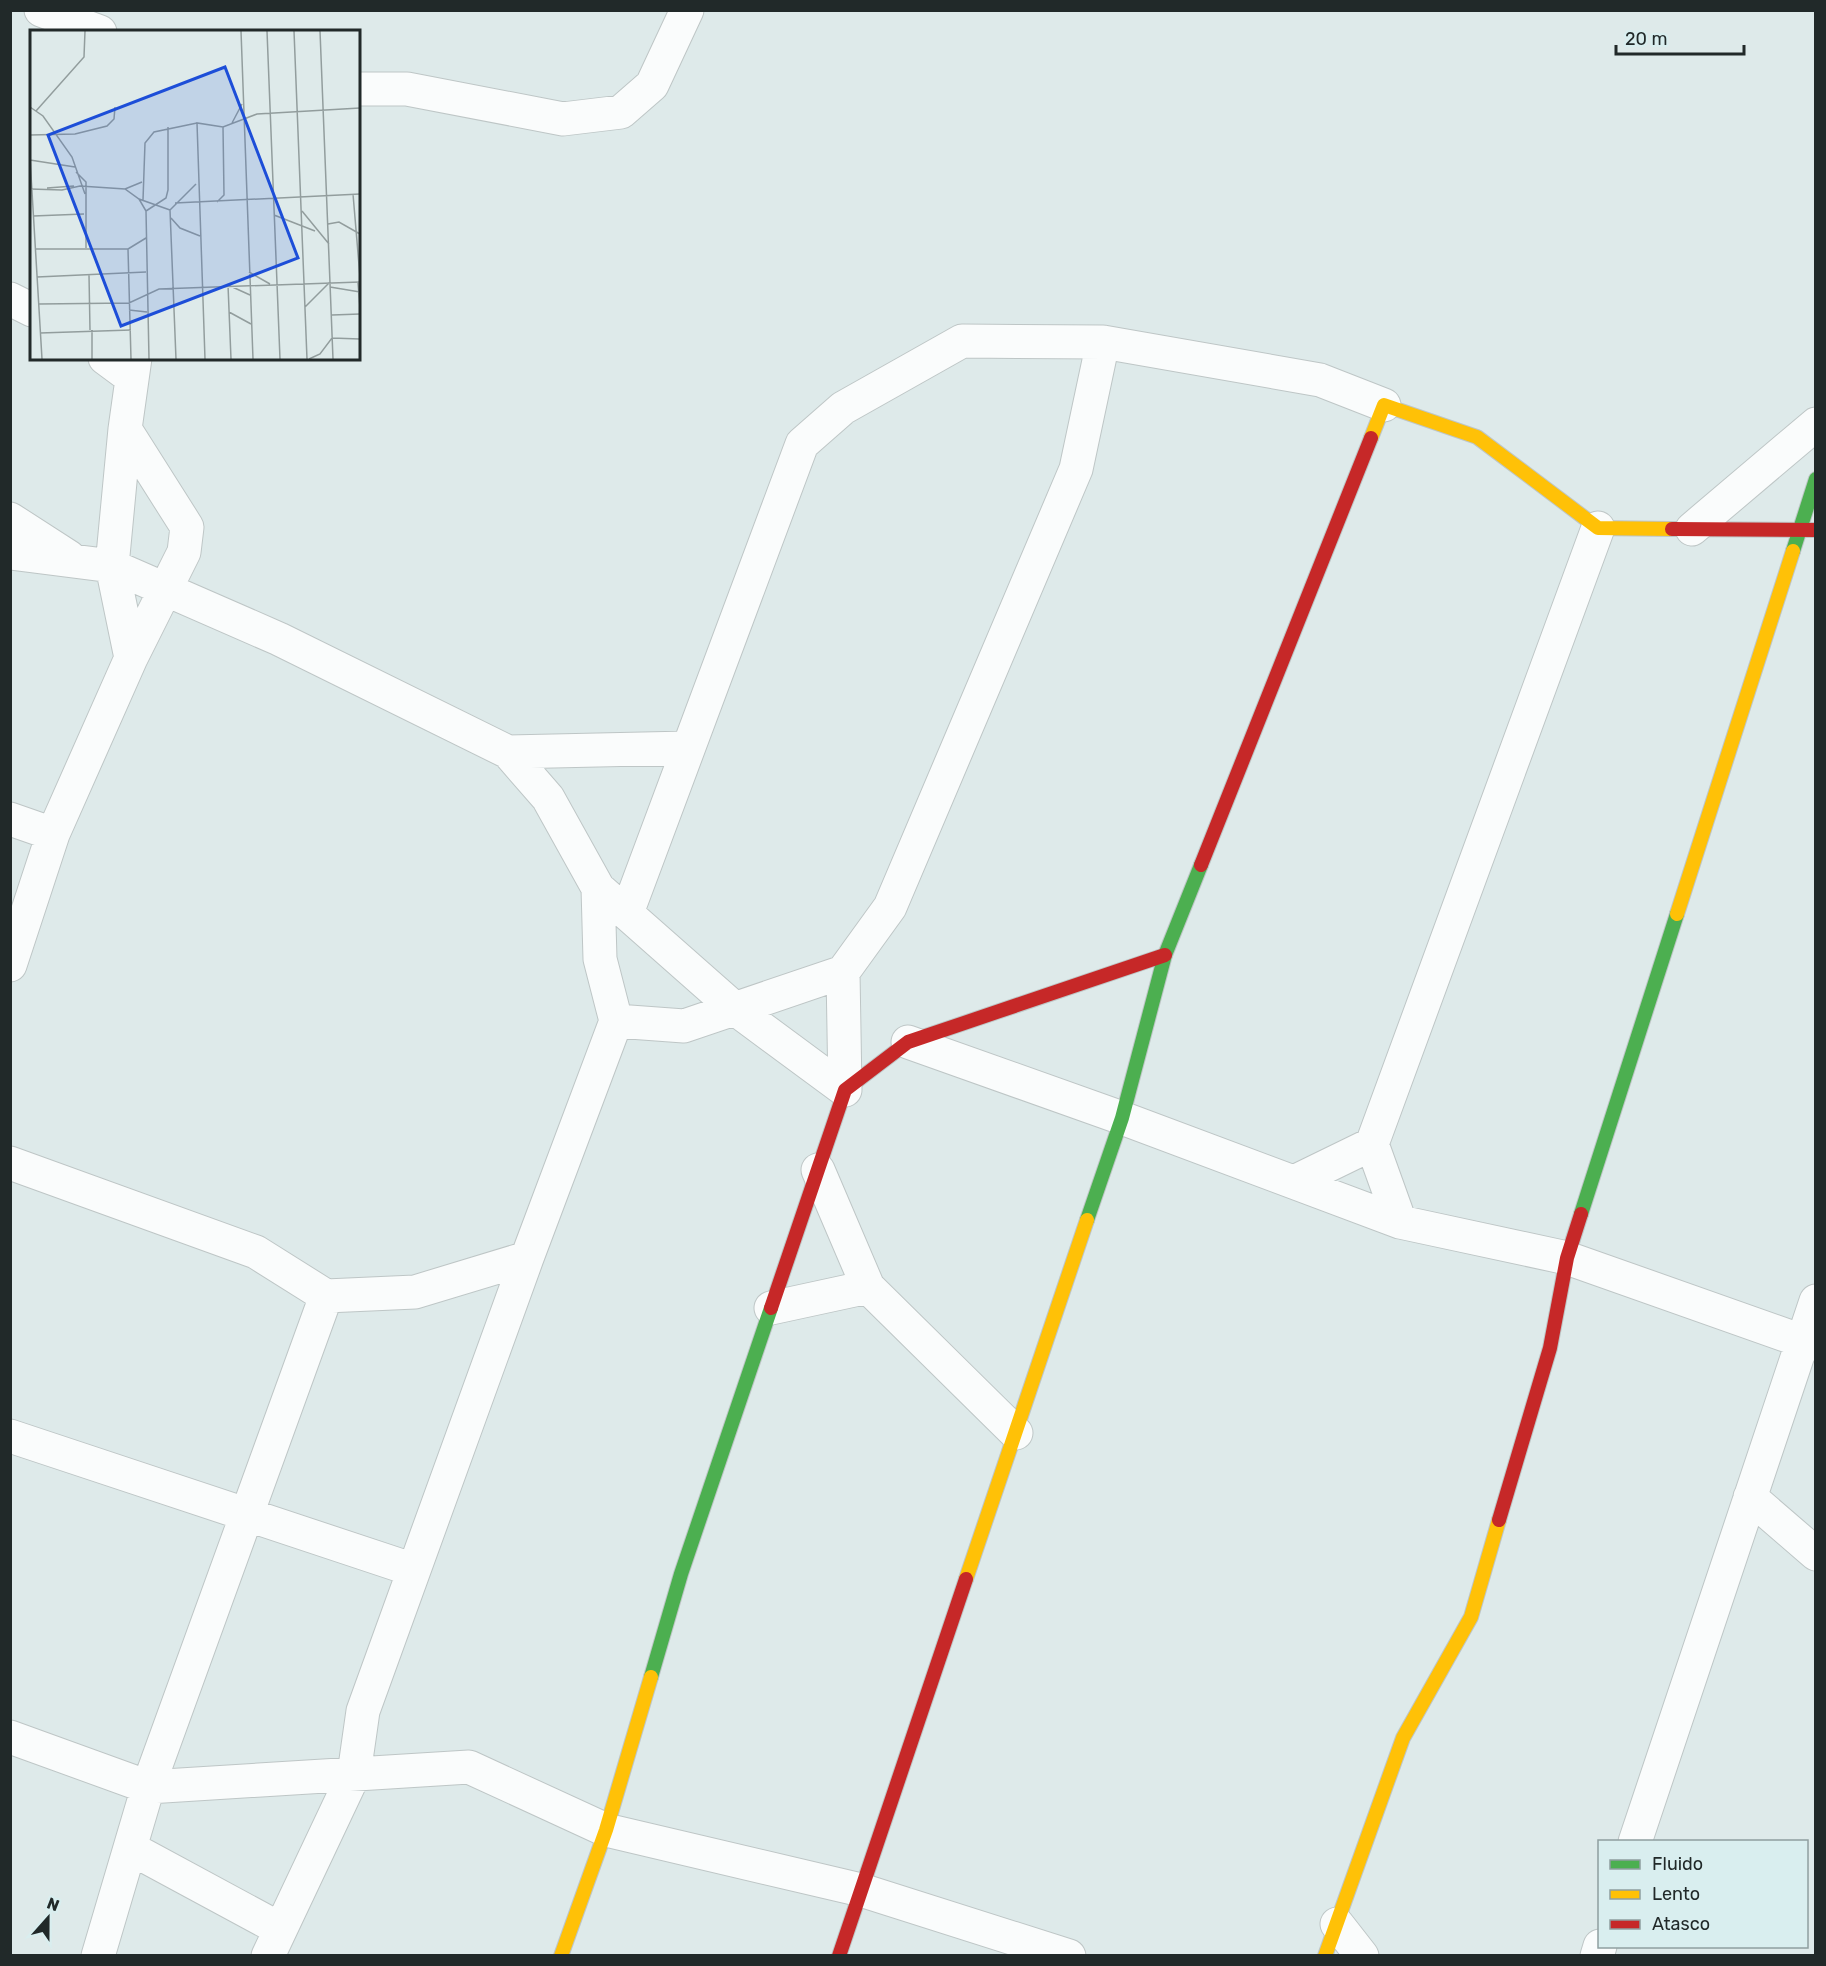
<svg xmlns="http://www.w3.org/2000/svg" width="1826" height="1966" viewBox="0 0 1826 1966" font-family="Rubik,sans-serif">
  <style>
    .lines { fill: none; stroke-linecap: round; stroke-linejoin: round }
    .street-casing { stroke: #bec6c6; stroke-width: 35 }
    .fast-casing { stroke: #bec6c6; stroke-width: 16 }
    .slow-casing { stroke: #bec6c6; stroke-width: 16 }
    .jam-casing { stroke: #bec6c6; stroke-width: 16 }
    .street { stroke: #fafcfc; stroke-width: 33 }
    .fast { stroke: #4caf50; stroke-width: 14 }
    .slow { stroke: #ffc107; stroke-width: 14 }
    .jam { stroke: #c62828; stroke-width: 14 }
    .inset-road { fill: none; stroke: #929d9d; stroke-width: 1.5 }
    .view { fill: #1d4ed8; fill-opacity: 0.15; stroke: #1d4ed8; stroke-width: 3 }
    .inset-edge { fill: none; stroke: #212929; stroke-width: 3 }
  </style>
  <rect width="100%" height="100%" fill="#deeaea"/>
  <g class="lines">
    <g class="street-casing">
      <path id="street" d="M 41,10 L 100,32
        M 358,89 L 407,89 L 563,119 L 621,112 L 652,85 L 687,10
        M 10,299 L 32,310
        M 105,358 L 132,378
        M 10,519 L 69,557
        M 1692,529 L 1816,424
        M 10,553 L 112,566 L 279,639 L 508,752 L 548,798 L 598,888 L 734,1008 L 845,1090
        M 131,658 L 112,566 L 125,429 L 135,358
        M 508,752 L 688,748
        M 10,819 L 53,834
        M 627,913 L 802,444 L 843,408 L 962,341 L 1103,342 L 1320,380 L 1384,405
        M 10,965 L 53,834 L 131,658 L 184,552 L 187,527 L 125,429
        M 843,972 L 845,1090
        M 616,1021 L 684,1026 L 843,972 L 890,907 L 1076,469 L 1103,342
        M 908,1042 L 1122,1118 L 1400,1222 L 1567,1258 L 1802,1341 L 1816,1344
        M 1372,1144 L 1400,1222
        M 10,1163 L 256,1252 L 326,1296
        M 818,1170 L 868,1287 L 1016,1433
        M 1294,1182 L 1372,1144 L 1598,528
        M 771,1308 L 868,1287
        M 10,1436 L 414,1570
        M 1750,1497 L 1816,1554
        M 10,1737 L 148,1787 L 469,1767 L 606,1830 L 861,1890 L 1069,1956
        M 1635,1842 L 1816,1301
        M 130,1848 L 280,1929
        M 1337,1924 L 1362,1956
        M 98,1956 L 148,1787 L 326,1296 L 415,1292 L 527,1258
        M 268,1956 L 354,1774 L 363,1711 L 527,1258 L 616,1021 L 600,959 L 598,888
        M 1597,1956 L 1600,1946"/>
    </g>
    <g class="fast-casing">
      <path id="fast" d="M 1793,551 L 1816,479
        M 1581,1214 L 1677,914
        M 1087,1220 L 1122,1118 L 1165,955 L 1201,865
        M 651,1677 L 681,1574 L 771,1308"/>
    </g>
    <g class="slow-casing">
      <path id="slow" d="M 1371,438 L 1384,405 L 1477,437 L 1598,528 L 1672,529
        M 1677,914 L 1793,551
        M 966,1579 L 1087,1220
        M 561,1956 L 606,1830 L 651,1677
        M 1325,1956 L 1403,1738 L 1471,1617 L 1499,1520"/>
    </g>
    <g class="jam-casing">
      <path id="jam" d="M 1672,529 L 1816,530
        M 1201,865 L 1371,438
        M 771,1308 L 845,1090 L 908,1042 L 1165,955
        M 1499,1520 L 1550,1348 L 1567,1258 L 1581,1214
        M 839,1956 L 966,1579"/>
    </g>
    <use href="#street" class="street"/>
    <use href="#fast" class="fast"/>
    <use href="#slow" class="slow"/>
    <use href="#jam" class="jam"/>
  </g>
  <g transform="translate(30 30)">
    <rect width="330" height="330" fill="#deeaea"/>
    <path class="inset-road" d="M 211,1 L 223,329M 237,1 L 250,329M 264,1 L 277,329M 290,1 L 303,329M 0,77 L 13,86 L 42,127 L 55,164M 6,81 L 54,27 L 55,1M 202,93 L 212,74M 0,105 L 45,104 L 77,96 L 84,89 L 85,77M 0,128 L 12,329M 0,130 L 45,137M 46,142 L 56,152 L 56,218M 17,158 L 44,156M 0,159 L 32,160 L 50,156 L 95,159 L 109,169 L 140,180M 95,159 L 112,152M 323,164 L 330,247M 109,169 L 116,181 L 119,329M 113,170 L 115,113 L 124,102 L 167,93M 187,172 L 194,165 L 193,97M 145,173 L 330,164M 116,181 L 136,168 L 138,160 L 138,97M 272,181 L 299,214M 244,185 L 285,201M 3,186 L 54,184M 141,188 L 150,198 L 170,206M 298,194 L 309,192 L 330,204M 5,219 L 98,219M 219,242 L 240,254M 59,245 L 60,300M 7,247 L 116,242M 328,253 L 330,278M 300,257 L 330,262M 9,274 L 99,273 L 129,259 L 330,252M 275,277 L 300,252M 99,280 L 117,282M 199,282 L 221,294M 302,285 L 330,284M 62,300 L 62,329M 10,303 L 101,300M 101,329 L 98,219 L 116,208M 146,329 L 140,180 L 166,154M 175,329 L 167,93 L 193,97 L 227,84 L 330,78M 201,329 L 198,255 L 220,265M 279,329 L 290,324 L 302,308 L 330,309"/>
    <path class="view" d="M 195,37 L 268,228 L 91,296 L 18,105 Z"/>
    <rect width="330" height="330" class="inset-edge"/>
  </g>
  <rect width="1826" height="1966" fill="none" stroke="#212929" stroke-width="24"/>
  <rect x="1598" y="1840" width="210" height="108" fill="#d9eeef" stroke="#8f9fa0" stroke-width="1.5"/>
  <rect x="1610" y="1860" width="30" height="9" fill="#4caf50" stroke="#8f9fa0" stroke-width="1.5"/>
  <text x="1652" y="1870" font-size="18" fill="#212929">Fluido</text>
  <rect x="1610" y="1890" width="30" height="9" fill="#ffc107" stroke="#8f9fa0" stroke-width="1.5"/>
  <text x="1652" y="1900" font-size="18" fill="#212929">Lento</text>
  <rect x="1610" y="1920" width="30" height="9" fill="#c62828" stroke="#8f9fa0" stroke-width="1.5"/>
  <text x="1652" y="1930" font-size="18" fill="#212929">Atasco</text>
  <g transform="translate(48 1918) rotate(21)" stroke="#d9eeef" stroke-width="4.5" paint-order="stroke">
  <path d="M0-4.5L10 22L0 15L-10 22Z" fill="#212929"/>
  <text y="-9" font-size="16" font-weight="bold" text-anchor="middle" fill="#212929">N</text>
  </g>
  <path d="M1616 45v9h128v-9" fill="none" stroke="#212929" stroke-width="3"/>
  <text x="1625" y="45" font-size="18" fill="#212929" stroke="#d9eeef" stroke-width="4.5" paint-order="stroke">20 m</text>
</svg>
